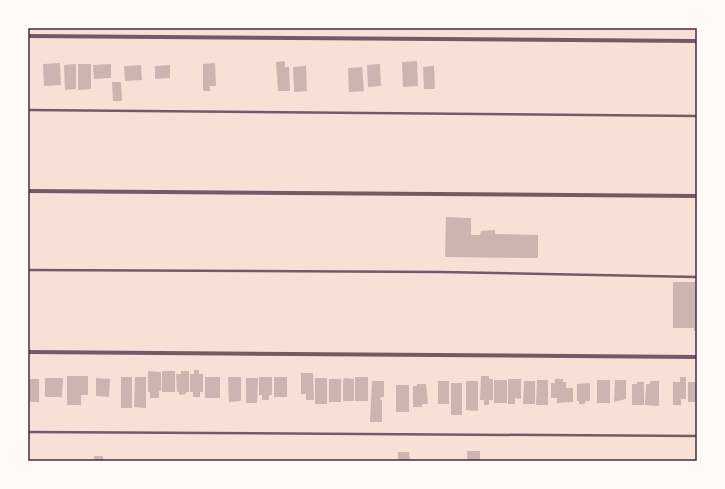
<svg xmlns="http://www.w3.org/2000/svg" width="725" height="489" viewBox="0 0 725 489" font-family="Arial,sans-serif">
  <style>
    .building { fill: #ccb4b1 }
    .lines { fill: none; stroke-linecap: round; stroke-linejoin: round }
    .service { stroke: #755966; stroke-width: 2.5 }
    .minor { stroke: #755966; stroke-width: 4 }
    .neatline { fill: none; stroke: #4a2c40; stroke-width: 1.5 }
  </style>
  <rect width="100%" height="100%" fill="#f7e1d7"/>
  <path class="building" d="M 285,61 L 285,67 L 289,67 L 290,91 L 278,91 L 276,62 Z
    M 417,61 L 418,86 L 403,87 L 402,62 Z
    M 60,63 L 61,85 L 44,86 L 43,64 Z
    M 215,63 L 216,86 L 210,86 L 210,91 L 203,91 L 203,64 Z
    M 76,64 L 76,89 L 65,90 L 64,65 Z
    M 78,64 L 91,64 L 91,89 L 78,90 Z
    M 111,64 L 111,78 L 94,79 L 93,65 Z
    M 380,64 L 381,86 L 368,87 L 367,65 Z
    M 141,65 L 142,80 L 125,81 L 124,66 Z
    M 170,65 L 170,78 L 155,79 L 155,66 Z
    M 306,66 L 307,91 L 294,92 L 293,67 Z
    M 434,66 L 435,89 L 424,89 L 423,67 Z
    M 362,67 L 364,91 L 349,92 L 348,68 Z
    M 112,82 L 121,82 L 122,101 L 113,101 Z
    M 446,217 L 471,218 L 471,235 L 480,235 L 481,231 L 495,230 L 495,234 L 538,235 L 538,258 L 445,257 Z
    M 673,282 L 697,282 L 697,331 L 694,331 L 694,328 L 673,328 Z
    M 194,370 L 199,370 L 199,374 L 203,374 L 203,392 L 200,392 L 200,397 L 193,397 L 193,392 L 190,392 L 190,374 L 194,374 Z
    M 148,371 L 161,372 L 161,391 L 159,391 L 159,398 L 150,398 L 150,392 L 148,392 Z
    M 162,371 L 175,371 L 175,392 L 162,392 Z
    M 181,371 L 189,371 L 189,392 L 186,392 L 186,394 L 179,395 L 179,392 L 177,392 L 176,374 L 181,374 Z
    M 301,373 L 313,373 L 314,400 L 306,400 L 306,394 L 301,394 Z
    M 67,376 L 88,376 L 88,395 L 81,395 L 81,405 L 67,405 Z
    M 481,376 L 489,376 L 489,379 L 493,379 L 493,400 L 489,400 L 489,405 L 484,405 L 484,400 L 480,400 Z
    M 121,377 L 132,377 L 132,408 L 121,408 Z
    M 135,377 L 146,377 L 146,408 L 134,407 Z
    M 205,377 L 220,377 L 220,398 L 205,398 Z
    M 228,377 L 241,377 L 241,401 L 229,402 Z
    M 259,377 L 272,377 L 272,395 L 269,395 L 269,400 L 262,400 L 262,395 L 259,395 Z
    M 274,377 L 287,377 L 287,397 L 274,397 Z
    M 355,377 L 368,377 L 368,401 L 355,401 Z
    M 680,377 L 686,377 L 686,399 L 681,399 L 681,405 L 673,405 L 673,382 L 680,382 Z
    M 45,378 L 63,378 L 62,397 L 45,397 Z
    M 96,378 L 110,379 L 109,397 L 96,396 Z
    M 246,378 L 258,378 L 257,403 L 246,403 Z
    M 315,378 L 327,378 L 327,404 L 315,404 Z
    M 345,378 L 354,379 L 354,401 L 343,401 L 343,380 Z
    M 28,379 L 39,379 L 39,402 L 28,402 Z
    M 329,379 L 341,379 L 341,402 L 329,402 Z
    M 508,379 L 521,379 L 521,399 L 515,398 L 515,404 L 508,404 Z
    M 555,379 L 563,379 L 563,382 L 566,382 L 566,388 L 573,388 L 573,402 L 557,403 L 557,398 L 551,398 L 551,383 L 555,383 Z
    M 494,380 L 507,380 L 507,403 L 494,403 Z
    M 537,380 L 548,380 L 548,405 L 536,405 Z
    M 597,380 L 610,380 L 610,403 L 597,403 Z
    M 615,380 L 626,380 L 626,399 L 614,402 Z
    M 372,381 L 384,381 L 384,397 L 381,397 L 380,400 L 382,400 L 382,422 L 370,422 Z
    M 438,381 L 449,381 L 449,404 L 438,404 Z
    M 466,381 L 478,381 L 478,411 L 466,410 Z
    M 524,381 L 535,381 L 535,404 L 523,404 Z
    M 650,381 L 659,381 L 659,406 L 645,405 L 646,384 L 650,384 Z
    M 637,382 L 644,382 L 644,405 L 632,405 L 632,384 L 637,384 Z
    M 688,382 L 697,382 L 697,402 L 688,402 Z
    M 451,383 L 462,383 L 462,415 L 451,415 Z
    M 590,383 L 590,401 L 585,401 L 585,404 L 579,404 L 579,401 L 577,401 L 577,384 Z
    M 417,384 L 426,384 L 428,404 L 422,404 L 422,407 L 413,407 L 413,386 L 417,386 Z
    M 396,385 L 409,385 L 409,412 L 396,412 Z
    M 467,451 L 480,451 L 480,461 L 467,461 Z
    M 398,452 L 409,452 L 410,461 L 398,461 Z
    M 94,456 L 103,456 L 103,461 L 94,461 Z"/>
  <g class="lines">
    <path class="service" d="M 28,110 L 697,116
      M 28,270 L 440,272 L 697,277
      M 28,432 L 697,436"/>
    <path class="minor" d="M 28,36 L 697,41
      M 28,191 L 697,196
      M 28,352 L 697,357"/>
  </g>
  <rect width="725" height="489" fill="none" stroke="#fffaf5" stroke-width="58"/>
  <rect x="29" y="29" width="667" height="431" class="neatline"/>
</svg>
